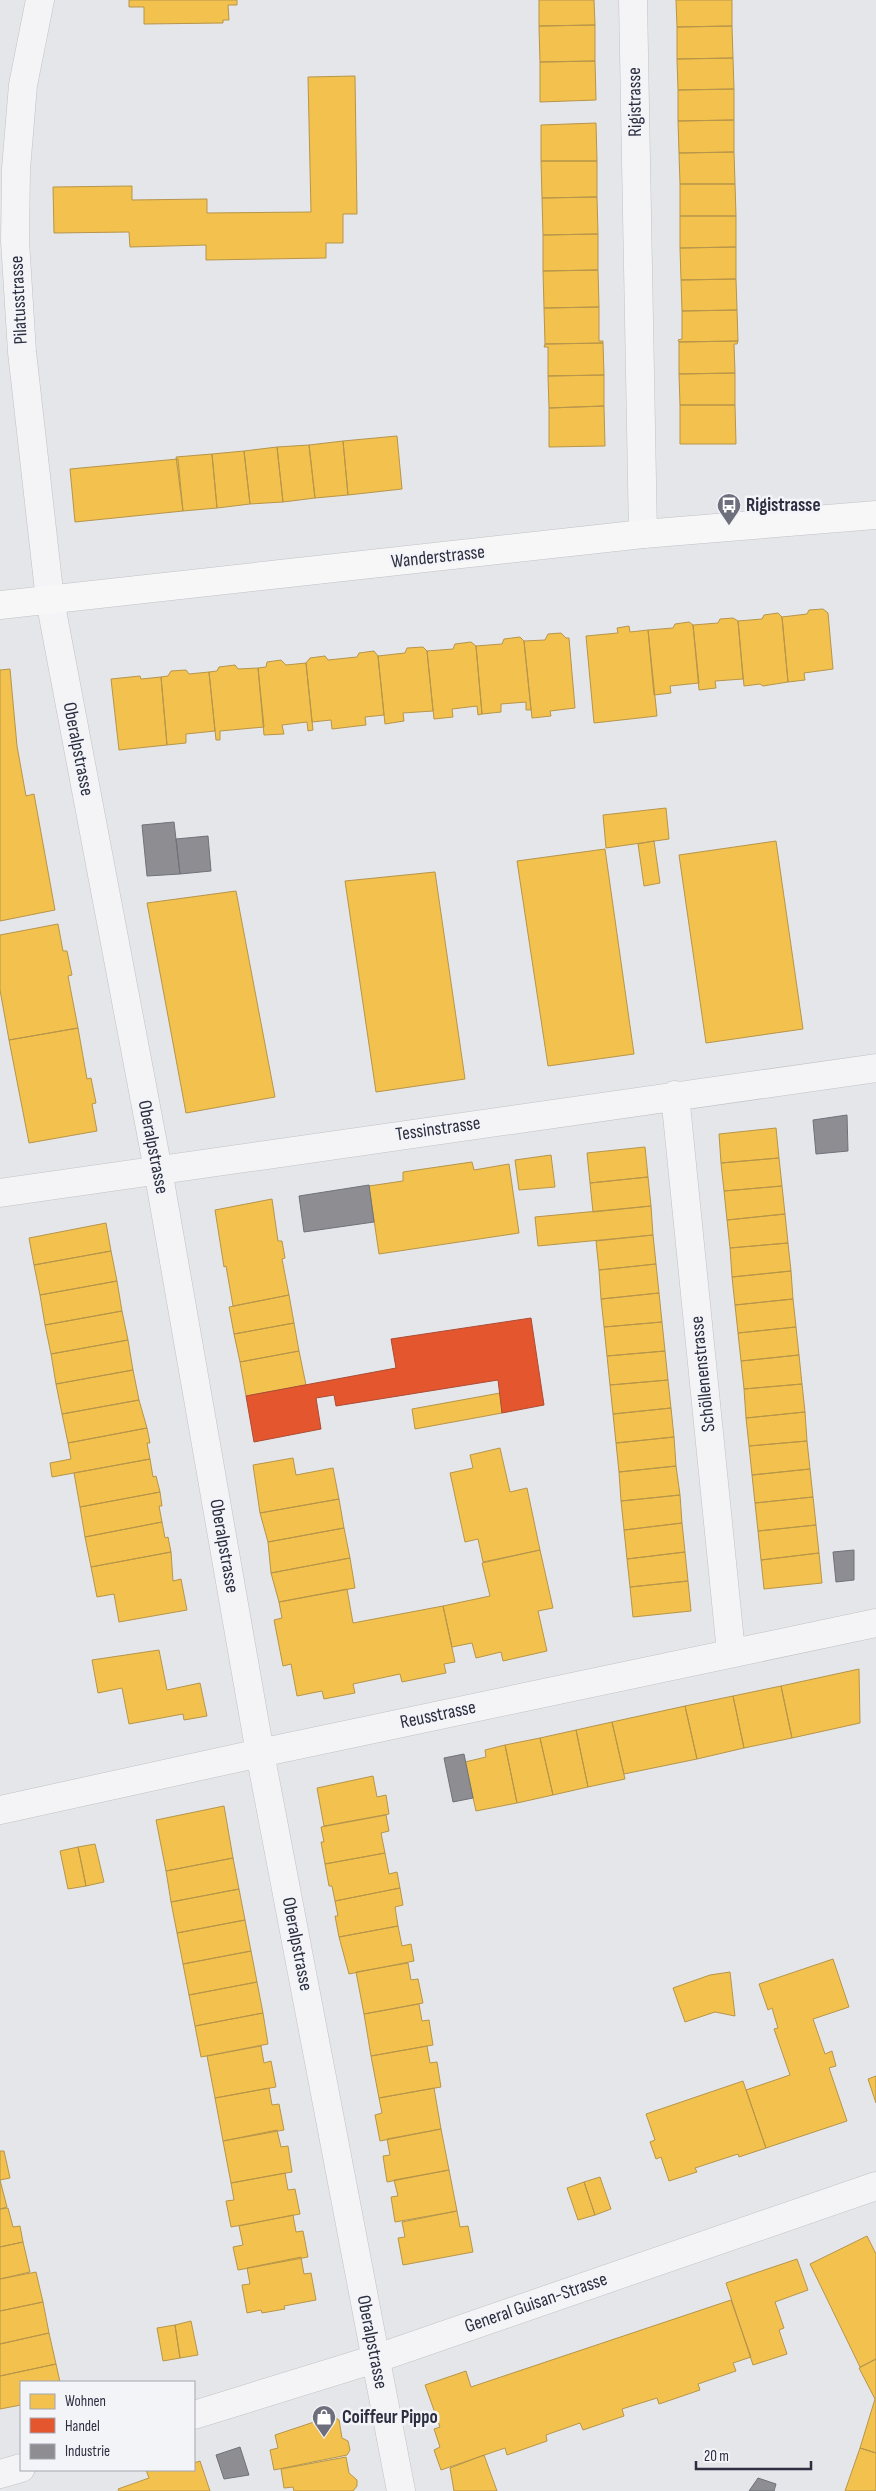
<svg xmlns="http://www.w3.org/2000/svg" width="876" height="2491" viewBox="0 0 876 2491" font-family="'Sofia Sans Condensed',sans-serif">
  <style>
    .homes { fill: #f2c14e; stroke: #b7954a }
    .shops { fill: #e4572e; stroke: #ad4b34 }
    .industry { fill: #8d8d92; stroke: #70717a }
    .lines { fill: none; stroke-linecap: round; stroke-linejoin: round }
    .street-casing { stroke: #c1c2c5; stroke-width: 29 }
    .secondary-casing { stroke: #c1c2c5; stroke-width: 29 }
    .street { stroke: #f4f4f6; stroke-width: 28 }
    .secondary { stroke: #f7f7f8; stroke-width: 28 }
    .labels { text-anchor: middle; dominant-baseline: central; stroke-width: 5; stroke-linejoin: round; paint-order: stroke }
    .street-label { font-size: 19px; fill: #2d2f41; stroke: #f3f4f8 }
    .poi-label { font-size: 19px; font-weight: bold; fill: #2d2f41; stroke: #f3f4f8; text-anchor: start }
  </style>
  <rect width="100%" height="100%" fill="#e4e6e9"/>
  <path class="homes" d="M 129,0 L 237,0 L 237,5 L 228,5 L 229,20 L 223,20 L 223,23 L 144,24 L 144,7 L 129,7 Z
    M 539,0 L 594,0 L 595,25 L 539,26 Z
    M 676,0 L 732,0 L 732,26 L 677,27 Z
    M 595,25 L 595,61 L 540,62 L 539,26 Z
    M 732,26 L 733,58 L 677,59 L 677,27 Z
    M 733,58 L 734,89 L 678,90 L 677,59 Z
    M 595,61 L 596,100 L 540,102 L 540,62 Z
    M 355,76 L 357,214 L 343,214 L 343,243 L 326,243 L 326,258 L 206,260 L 206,245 L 130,247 L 129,232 L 54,233 L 53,187 L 132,186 L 132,200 L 207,199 L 207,213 L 311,212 L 308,77 Z
    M 734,89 L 734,120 L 678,121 L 678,90 Z
    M 734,120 L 734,152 L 679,153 L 678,121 Z
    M 596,123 L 597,161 L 541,161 L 541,125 Z
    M 734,152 L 735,184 L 680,184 L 679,153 Z
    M 541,161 L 597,161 L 597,197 L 542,198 Z
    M 680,184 L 735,184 L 736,216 L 680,216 Z
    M 597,197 L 598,234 L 543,235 L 542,198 Z
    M 680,216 L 736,216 L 736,247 L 680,248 Z
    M 598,234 L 598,270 L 543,271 L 543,235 Z
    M 736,247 L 736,279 L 681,280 L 680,248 Z
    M 598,270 L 599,307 L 544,308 L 543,271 Z
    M 736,279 L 737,310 L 682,311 L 681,280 Z
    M 599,307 L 599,341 L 603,341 L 603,343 L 545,344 L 544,308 Z
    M 737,310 L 738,341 L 679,342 L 678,340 L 682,339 L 682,311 Z
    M 738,341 L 737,344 L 734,344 L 735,373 L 679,374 L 679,342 Z
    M 603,343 L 604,375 L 548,376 L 548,347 L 544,347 L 545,344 Z
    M 735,373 L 735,405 L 680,405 L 679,374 Z
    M 604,375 L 604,406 L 549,408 L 548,376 Z
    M 680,405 L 735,405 L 736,444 L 680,444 Z
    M 604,406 L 605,446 L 549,447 L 549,408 Z
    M 397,436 L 402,489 L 348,495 L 343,441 Z
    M 343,441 L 348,495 L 315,498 L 309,445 Z
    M 309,445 L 315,498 L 283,502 L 277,447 Z
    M 277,447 L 283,502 L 250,504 L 244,451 Z
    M 244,451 L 250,504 L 217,508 L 212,454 Z
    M 212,454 L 217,508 L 183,511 L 176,457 Z
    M 178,459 L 183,511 L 75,522 L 70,469 Z
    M 823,609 L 828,613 L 833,669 L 804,673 L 805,680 L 788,682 L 782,617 L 807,614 L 809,610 Z
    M 778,613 L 782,617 L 788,682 L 763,686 L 760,684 L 744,686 L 738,621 L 762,619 L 764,615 Z
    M 733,618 L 738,621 L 743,679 L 715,681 L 716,688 L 699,690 L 693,625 L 718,623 L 720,619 Z
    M 689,622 L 693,625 L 699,683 L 670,686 L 671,693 L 654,695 L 648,630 L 673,628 L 675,624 Z
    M 629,626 L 630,632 L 648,630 L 657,716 L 594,723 L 586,636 L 618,633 L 617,628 Z
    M 561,633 L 566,638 L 569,638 L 575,708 L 550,711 L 551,716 L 532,718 L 524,641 L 545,640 L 548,634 Z
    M 520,637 L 524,641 L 531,710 L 526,710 L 526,702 L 501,704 L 501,712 L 482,714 L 476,646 L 502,644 L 504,639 Z
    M 471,642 L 476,646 L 482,714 L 478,715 L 477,706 L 452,709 L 453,717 L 434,719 L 427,651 L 453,649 L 455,644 Z
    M 423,647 L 427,651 L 433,711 L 403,713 L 404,721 L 385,724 L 378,656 L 405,653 L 407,648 Z
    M 374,651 L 378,656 L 384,715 L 365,717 L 366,725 L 332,729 L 331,720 L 312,722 L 306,663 L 310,658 L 325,656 L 328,660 L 357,657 L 359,653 Z
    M 281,660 L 286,665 L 306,663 L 313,730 L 308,731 L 307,722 L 282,725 L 284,734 L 264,735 L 258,668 L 266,667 L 267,662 Z
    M 235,665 L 238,669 L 258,668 L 264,727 L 220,731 L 220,740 L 216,740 L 209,672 L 217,671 L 219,667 Z
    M 10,669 L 17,746 L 26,796 L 34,794 L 55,910 L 0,921 L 0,670 Z
    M 186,670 L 189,674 L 209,672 L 215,731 L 186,734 L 186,743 L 167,745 L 161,677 L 168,676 L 171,671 Z
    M 140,676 L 141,679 L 161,677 L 167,745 L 119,750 L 111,679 Z
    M 666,808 L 669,839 L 606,848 L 603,815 Z
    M 654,841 L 660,883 L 644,886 L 638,844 Z
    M 776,841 L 803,1029 L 706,1043 L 679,855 Z
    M 605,849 L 634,1054 L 548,1066 L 517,861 Z
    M 435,872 L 465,1079 L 376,1092 L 345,881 Z
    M 236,891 L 275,1097 L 186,1113 L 147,903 Z
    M 58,924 L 63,951 L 67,951 L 72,975 L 68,976 L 78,1028 L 9,1040 L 0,990 L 0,935 Z
    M 78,1028 L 87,1079 L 91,1078 L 96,1103 L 92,1104 L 97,1131 L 29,1143 L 9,1040 Z
    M 776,1128 L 779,1158 L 721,1163 L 719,1134 Z
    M 645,1147 L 648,1177 L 590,1183 L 587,1153 Z
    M 551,1155 L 555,1187 L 519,1190 L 515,1160 Z
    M 779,1158 L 782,1186 L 724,1191 L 721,1163 Z
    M 472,1162 L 474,1170 L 509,1164 L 519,1233 L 379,1254 L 369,1186 L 403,1181 L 403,1172 Z
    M 648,1177 L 651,1206 L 593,1212 L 590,1183 Z
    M 782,1186 L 785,1214 L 727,1220 L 724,1191 Z
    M 272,1199 L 278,1241 L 282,1241 L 285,1258 L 282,1259 L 289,1295 L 233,1306 L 226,1266 L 224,1267 L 215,1210 Z
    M 651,1206 L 653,1235 L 538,1246 L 535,1217 Z
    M 785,1214 L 788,1243 L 730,1248 L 727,1220 Z
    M 106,1223 L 111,1251 L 34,1265 L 29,1238 Z
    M 653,1235 L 656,1264 L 599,1270 L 596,1241 Z
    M 788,1243 L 791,1271 L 732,1277 L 730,1248 Z
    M 111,1251 L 117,1281 L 40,1295 L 34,1265 Z
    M 656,1264 L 659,1293 L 601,1299 L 599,1270 Z
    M 791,1271 L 793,1299 L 735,1305 L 732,1277 Z
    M 117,1281 L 122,1311 L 45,1325 L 40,1295 Z
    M 659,1293 L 662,1322 L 604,1327 L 601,1299 Z
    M 289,1295 L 294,1323 L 234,1334 L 229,1307 Z
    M 793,1299 L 796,1327 L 738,1333 L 735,1305 Z
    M 122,1311 L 128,1340 L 51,1354 L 45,1325 Z
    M 662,1322 L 665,1351 L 607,1356 L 604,1327 Z
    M 294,1323 L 299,1351 L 240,1362 L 234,1334 Z
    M 796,1327 L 799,1355 L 741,1361 L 738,1333 Z
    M 128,1340 L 133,1370 L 56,1384 L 51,1354 Z
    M 299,1351 L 306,1385 L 246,1396 L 240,1362 Z
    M 665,1351 L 668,1380 L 610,1385 L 607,1356 Z
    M 799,1355 L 802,1384 L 744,1389 L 741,1361 Z
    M 133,1370 L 139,1400 L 62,1414 L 56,1384 Z
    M 668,1380 L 671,1408 L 613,1414 L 610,1385 Z
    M 802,1384 L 805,1412 L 746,1418 L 744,1389 Z
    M 500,1393 L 502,1413 L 415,1429 L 412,1409 Z
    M 139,1400 L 147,1428 L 68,1443 L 62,1414 Z
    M 671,1408 L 674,1437 L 616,1443 L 613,1414 Z
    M 805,1412 L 807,1441 L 749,1446 L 746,1418 Z
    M 147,1428 L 150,1443 L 147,1443 L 150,1459 L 52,1477 L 50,1463 L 71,1459 L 68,1443 Z
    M 674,1437 L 676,1466 L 619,1472 L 616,1443 Z
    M 807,1441 L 810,1469 L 752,1475 L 749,1446 Z
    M 500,1448 L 510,1492 L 527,1488 L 540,1550 L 483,1562 L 478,1539 L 465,1542 L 450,1473 L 473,1468 L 470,1455 Z
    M 293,1458 L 296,1475 L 333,1468 L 339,1499 L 260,1513 L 253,1465 Z
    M 150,1459 L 153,1477 L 156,1476 L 160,1492 L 80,1507 L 74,1473 Z
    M 676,1466 L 680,1495 L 621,1501 L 619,1472 Z
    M 810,1469 L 813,1497 L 755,1503 L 752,1475 Z
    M 160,1492 L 162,1506 L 159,1506 L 162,1522 L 85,1537 L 80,1507 Z
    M 680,1495 L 682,1523 L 624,1530 L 621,1501 Z
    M 813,1497 L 816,1525 L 758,1531 L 755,1503 Z
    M 339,1499 L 344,1528 L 268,1542 L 260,1513 Z
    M 162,1522 L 165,1538 L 168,1537 L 171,1552 L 91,1567 L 85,1537 Z
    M 682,1523 L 685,1552 L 627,1559 L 624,1530 Z
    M 816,1525 L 819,1553 L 761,1560 L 758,1531 Z
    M 344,1528 L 350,1558 L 271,1573 L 268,1542 Z
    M 540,1550 L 553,1608 L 538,1611 L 547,1651 L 503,1661 L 501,1652 L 476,1658 L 472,1643 L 452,1647 L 443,1606 L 490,1596 L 482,1563 Z
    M 171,1552 L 173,1581 L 181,1579 L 187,1610 L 119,1622 L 114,1594 L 97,1597 L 91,1567 Z
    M 685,1552 L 688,1581 L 630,1587 L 627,1559 Z
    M 819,1553 L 822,1583 L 764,1589 L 761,1560 Z
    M 350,1558 L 355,1588 L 279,1602 L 271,1573 Z
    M 688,1581 L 691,1611 L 633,1617 L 630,1587 Z
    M 347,1589 L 353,1623 L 443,1606 L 455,1662 L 444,1664 L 446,1673 L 402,1682 L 400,1674 L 353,1684 L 355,1693 L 324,1699 L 322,1691 L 297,1696 L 291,1664 L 283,1666 L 274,1620 L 282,1618 L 279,1602 Z
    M 159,1650 L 167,1690 L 200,1683 L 207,1716 L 184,1720 L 183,1714 L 129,1724 L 122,1688 L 98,1693 L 92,1660 Z
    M 859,1669 L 860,1723 L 792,1738 L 781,1686 Z
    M 781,1686 L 792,1738 L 744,1748 L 733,1696 Z
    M 733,1696 L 744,1748 L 697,1759 L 685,1706 Z
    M 685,1706 L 697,1759 L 624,1774 L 612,1722 Z
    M 612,1722 L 625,1779 L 588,1787 L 576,1730 Z
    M 576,1730 L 588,1787 L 553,1795 L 540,1738 Z
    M 540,1738 L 553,1795 L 517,1803 L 505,1745 Z
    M 505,1745 L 517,1803 L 476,1811 L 465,1762 L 486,1757 L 485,1750 Z
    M 373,1776 L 377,1797 L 386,1795 L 389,1814 L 324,1826 L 317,1788 Z
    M 224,1806 L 233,1858 L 166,1871 L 156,1820 Z
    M 386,1815 L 389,1831 L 381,1833 L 385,1853 L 325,1864 L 321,1842 L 324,1842 L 321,1827 Z
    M 95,1844 L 104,1882 L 86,1886 L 78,1847 Z
    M 78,1847 L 86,1886 L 68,1889 L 60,1851 Z
    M 385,1853 L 389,1874 L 397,1872 L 400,1888 L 335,1901 L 332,1886 L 329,1886 L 325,1864 Z
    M 233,1858 L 239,1889 L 171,1902 L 166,1871 Z
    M 400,1888 L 403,1905 L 395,1907 L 398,1926 L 339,1937 L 335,1916 L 338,1916 L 335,1901 Z
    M 239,1889 L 245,1920 L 177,1933 L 171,1902 Z
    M 245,1920 L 251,1951 L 183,1964 L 177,1933 Z
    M 398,1926 L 402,1946 L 411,1944 L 414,1961 L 349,1974 L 339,1937 Z
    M 251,1951 L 257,1982 L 189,1995 L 183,1964 Z
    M 833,1959 L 849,2007 L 813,2019 L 825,2054 L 832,2051 L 836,2066 L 829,2068 L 847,2121 L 766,2148 L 746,2090 L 790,2075 L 774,2029 L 778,2028 L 772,2008 L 768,2010 L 759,1984 Z
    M 408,1963 L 411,1980 L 418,1979 L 423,2003 L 364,2014 L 356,1972 Z
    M 730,1972 L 735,2016 L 715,2012 L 685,2022 L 673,1988 L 710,1975 Z
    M 257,1982 L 263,2013 L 195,2026 L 189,1995 Z
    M 419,2004 L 422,2021 L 429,2020 L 433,2045 L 371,2056 L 364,2014 Z
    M 263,2013 L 268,2044 L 201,2057 L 195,2026 Z
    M 261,2046 L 264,2063 L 271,2061 L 276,2087 L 215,2098 L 207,2056 Z
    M 427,2046 L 430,2063 L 437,2062 L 441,2087 L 379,2098 L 371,2056 Z
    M 876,2076 L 876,2103 L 868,2079 Z
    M 743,2081 L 766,2148 L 739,2157 L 738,2154 L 695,2168 L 697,2172 L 669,2181 L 661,2157 L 656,2159 L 650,2142 L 655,2140 L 646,2114 Z
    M 269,2088 L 272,2105 L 279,2104 L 284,2130 L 223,2141 L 215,2098 Z
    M 434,2088 L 441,2129 L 380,2141 L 375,2115 L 382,2113 L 379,2098 Z
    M 441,2129 L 449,2170 L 387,2182 L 383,2156 L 390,2155 L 387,2139 Z
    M 277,2130 L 281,2147 L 288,2146 L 292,2172 L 231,2183 L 223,2141 Z
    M 0,2151 L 4,2151 L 10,2178 L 0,2180 Z
    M 449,2170 L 457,2211 L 395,2222 L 391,2197 L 398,2196 L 394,2180 Z
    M 285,2173 L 288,2190 L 295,2189 L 300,2214 L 231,2227 L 226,2201 L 234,2200 L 231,2183 Z
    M 600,2177 L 611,2209 L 595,2215 L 584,2182 Z
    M 0,2180 L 7,2207 L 0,2209 Z
    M 584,2182 L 595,2215 L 578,2220 L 567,2188 Z
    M 8,2208 L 13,2227 L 20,2226 L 23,2242 L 0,2247 L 0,2209 Z
    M 457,2211 L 460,2227 L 468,2226 L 473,2252 L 403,2265 L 398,2238 L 405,2237 L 402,2222 Z
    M 293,2215 L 296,2232 L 303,2231 L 308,2257 L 238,2270 L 233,2247 L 243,2245 L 239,2226 Z
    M 867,2236 L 876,2254 L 876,2359 L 860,2367 L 810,2264 Z
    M 23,2242 L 30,2272 L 0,2279 L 0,2247 Z
    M 301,2257 L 304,2274 L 311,2273 L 316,2300 L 284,2306 L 285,2309 L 262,2313 L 261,2310 L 247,2313 L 242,2285 L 250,2284 L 247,2268 Z
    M 797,2259 L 808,2290 L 775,2302 L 784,2328 L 779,2330 L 787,2354 L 753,2365 L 726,2283 Z
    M 36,2272 L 43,2302 L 0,2311 L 0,2279 Z
    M 731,2300 L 751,2357 L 733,2363 L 736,2371 L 698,2384 L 700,2390 L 659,2404 L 657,2398 L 622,2409 L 624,2416 L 583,2430 L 580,2423 L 546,2435 L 547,2441 L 507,2455 L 505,2448 L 441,2470 L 434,2450 L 440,2447 L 434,2429 L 440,2427 L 425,2385 L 466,2371 L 471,2387 Z
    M 43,2302 L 49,2333 L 0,2344 L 0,2311 Z
    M 191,2321 L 198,2355 L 180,2358 L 175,2325 Z
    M 175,2325 L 180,2358 L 163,2361 L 157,2328 Z
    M 49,2333 L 56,2364 L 0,2376 L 0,2344 Z
    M 876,2359 L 876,2453 L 860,2448 L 875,2399 L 859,2368 Z
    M 56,2364 L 60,2382 L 21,2382 L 21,2405 L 0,2409 L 0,2376 Z
    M 332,2416 L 339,2420 L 342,2438 L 348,2441 L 350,2450 L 347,2455 L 274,2470 L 270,2450 L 278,2448 L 275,2435 Z
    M 860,2448 L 876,2453 L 876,2491 L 845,2491 Z
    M 484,2455 L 497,2491 L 454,2491 L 450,2468 Z
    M 346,2457 L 349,2473 L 357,2480 L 357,2486 L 353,2491 L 294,2491 L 293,2487 L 284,2488 L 281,2469 Z
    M 200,2461 L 210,2491 L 119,2491 L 118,2489 L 149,2478 L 146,2470 L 194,2470 L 194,2463 Z"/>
  <path class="shops" d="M 531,1318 L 544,1405 L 502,1413 L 498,1380 L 336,1406 L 334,1395 L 316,1398 L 321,1429 L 254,1442 L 246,1396 L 396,1368 L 391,1339 Z"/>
  <path class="industry" d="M 174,822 L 180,874 L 147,876 L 142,825 Z
    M 208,836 L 211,871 L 180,874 L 176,839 Z
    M 847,1115 L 848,1151 L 816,1154 L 813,1120 Z
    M 369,1185 L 374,1222 L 304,1232 L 299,1196 Z
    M 854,1550 L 854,1580 L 836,1582 L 833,1552 Z
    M 464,1754 L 473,1798 L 453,1802 L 444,1758 Z
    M 240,2447 L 249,2475 L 224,2479 L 216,2455 Z
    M 758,2478 L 776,2484 L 774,2491 L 749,2491 Z"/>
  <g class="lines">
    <g class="street-casing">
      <path id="street" d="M 40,0 L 23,85 L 16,169 L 15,241 L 22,352 L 50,600 L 158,1170 L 260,1753 L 401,2491
        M 633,0 L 643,534
        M 675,1095 L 731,1652
        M 0,1193 L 876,1068
        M 0,1810 L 260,1753 L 876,1623
        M 194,2415 L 375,2359 L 876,2186
        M 0,2474 L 21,2468"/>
    </g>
    <g class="secondary-casing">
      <path id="secondary" d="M 0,605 L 643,534 L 876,515"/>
    </g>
    <use href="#street" class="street"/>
    <use href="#secondary" class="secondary"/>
  </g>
  <defs>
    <g id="bus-pin" transform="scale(1.25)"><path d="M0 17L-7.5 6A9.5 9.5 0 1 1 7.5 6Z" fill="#6d6f7c" stroke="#f3f4f8"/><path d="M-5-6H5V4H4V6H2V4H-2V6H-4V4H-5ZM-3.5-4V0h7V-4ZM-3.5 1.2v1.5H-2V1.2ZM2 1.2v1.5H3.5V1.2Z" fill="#fff"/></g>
    <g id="shop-pin" transform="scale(1.25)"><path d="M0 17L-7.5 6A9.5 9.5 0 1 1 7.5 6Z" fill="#6d6f7c" stroke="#f3f4f8"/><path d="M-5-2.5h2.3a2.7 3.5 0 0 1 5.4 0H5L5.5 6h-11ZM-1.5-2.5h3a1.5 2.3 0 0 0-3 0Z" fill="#fff"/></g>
  </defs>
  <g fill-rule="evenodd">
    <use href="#bus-pin" x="729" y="505"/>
    <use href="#shop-pin" x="324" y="2417"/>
  </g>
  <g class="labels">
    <g class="street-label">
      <text transform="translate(635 102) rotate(-91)">Rigistrasse</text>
      <text transform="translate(19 300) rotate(-93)">Pilatusstrasse</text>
      <text transform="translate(438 557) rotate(-6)">Wanderstrasse</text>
      <text transform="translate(78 749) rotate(79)">Oberalpstrasse</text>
      <text transform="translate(438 1129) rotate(-8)">Tessinstrasse</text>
      <text transform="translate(153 1147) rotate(79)">Oberalpstrasse</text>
      <text transform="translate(703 1374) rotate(-96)">Schöllenenstrasse</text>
      <text transform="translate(224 1546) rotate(80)">Oberalpstrasse</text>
      <text transform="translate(438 1715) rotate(-12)">Reusstrasse</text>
      <text transform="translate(297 1944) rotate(79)">Oberalpstrasse</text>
      <text transform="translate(536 2303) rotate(-19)">General Guisan-Strasse</text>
      <text transform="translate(372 2342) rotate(79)">Oberalpstrasse</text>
    </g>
    <g class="poi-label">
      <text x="746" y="505">Rigistrasse</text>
      <text x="342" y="2417">Coiffeur Pippo</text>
    </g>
  </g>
  <rect x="20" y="2381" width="175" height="90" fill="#f3f4f8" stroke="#a4a5af"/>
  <rect x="30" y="2394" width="25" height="15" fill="#f2c14e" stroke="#a4a5af"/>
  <text x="65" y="2406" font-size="15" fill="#2d2f41">Wohnen</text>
  <rect x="30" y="2418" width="25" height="15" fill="#e4572e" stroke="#a4a5af"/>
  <text x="65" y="2431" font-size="15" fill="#2d2f41">Handel</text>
  <rect x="30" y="2444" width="25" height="15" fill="#8d8d92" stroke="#a4a5af"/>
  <text x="65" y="2456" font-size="15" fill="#2d2f41">Industrie</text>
  <path d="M696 2461v8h115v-8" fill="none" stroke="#2d2f41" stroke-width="2.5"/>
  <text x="704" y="2461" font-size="15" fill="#2d2f41" stroke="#f3f4f8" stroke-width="4" paint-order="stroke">20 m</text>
</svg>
